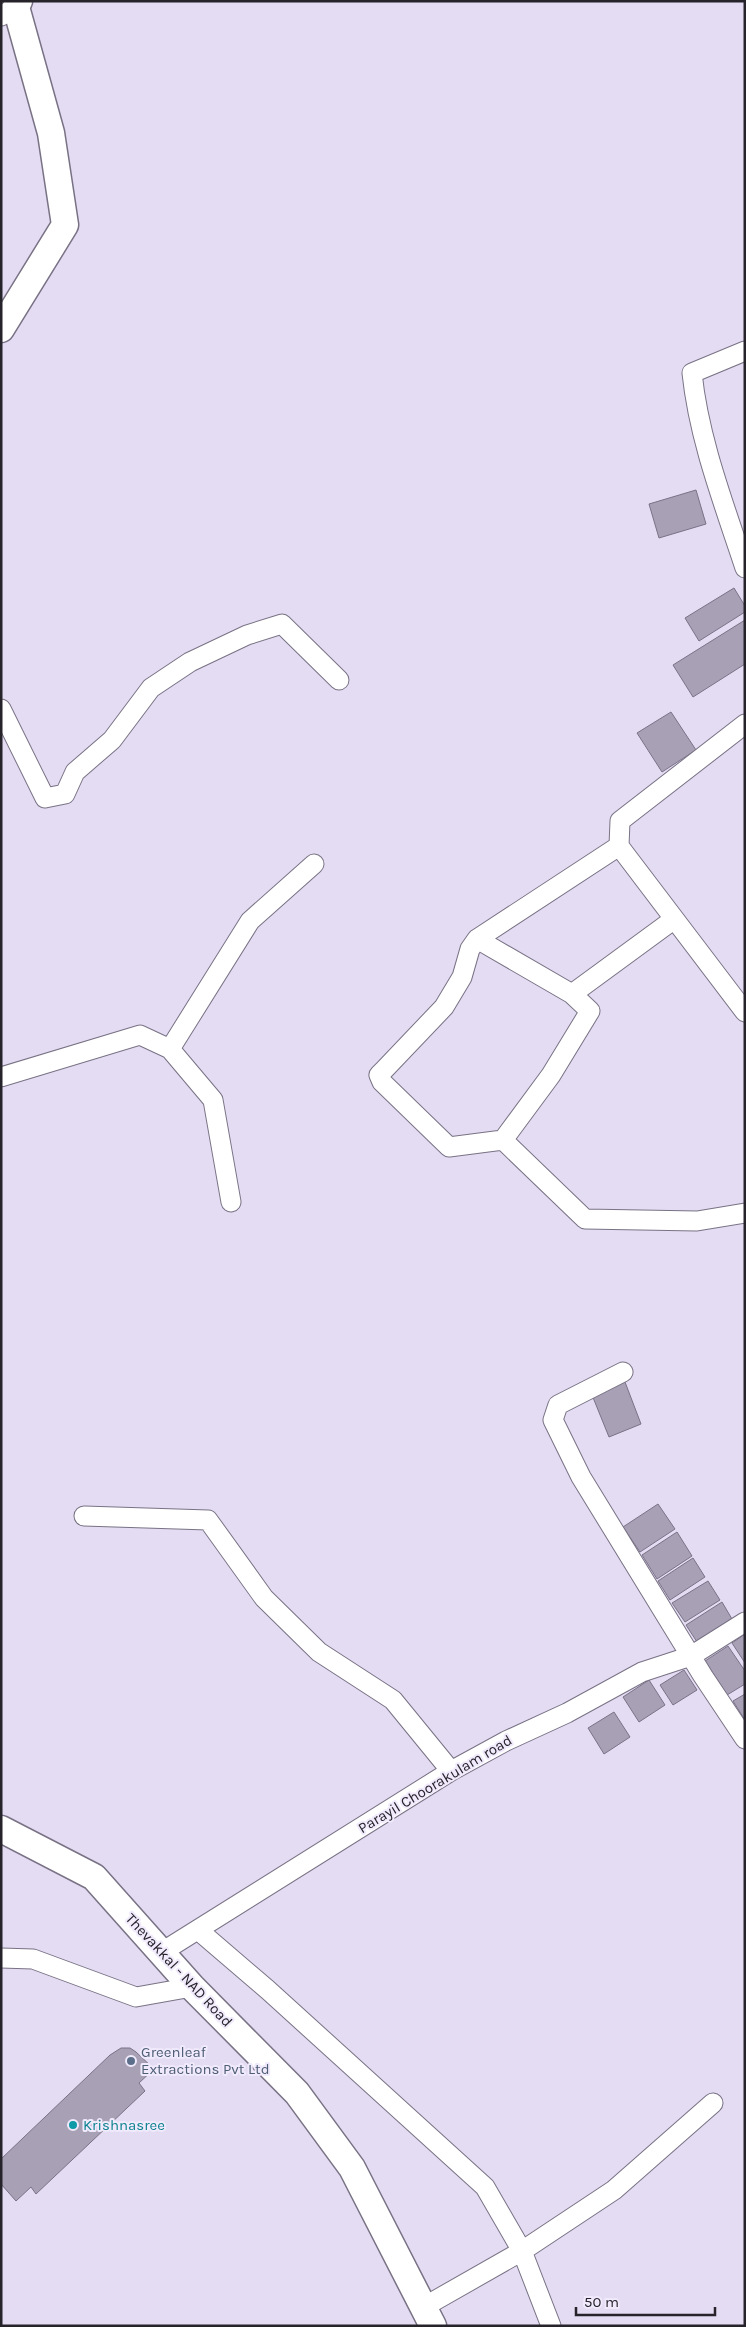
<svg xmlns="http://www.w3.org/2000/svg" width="746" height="2327" viewBox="0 0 746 2327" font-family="Karla,sans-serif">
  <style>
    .building { fill: #a8a1b6; stroke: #7a7387 }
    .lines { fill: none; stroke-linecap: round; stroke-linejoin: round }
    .street-casing { stroke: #797285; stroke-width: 21 }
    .secondary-casing { stroke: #797285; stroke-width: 29 }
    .street { stroke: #fff; stroke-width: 19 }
    .secondary { stroke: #fff; stroke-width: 26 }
    .service-dot { fill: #5c6f8a; stroke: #f0eafc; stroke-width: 2 }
    .culture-dot { fill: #0f9aa8; stroke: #f0eafc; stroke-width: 2 }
    .labels { text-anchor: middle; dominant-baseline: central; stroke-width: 4; stroke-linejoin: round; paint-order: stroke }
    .street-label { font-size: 15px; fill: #26232b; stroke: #f0eafc }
    .service-label { font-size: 15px; fill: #4e5e75; stroke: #f0eafc; text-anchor: start }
    .culture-label { font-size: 15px; fill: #0d838f; stroke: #f0eafc; text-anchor: start }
  </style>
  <rect width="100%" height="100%" fill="#e3dcf2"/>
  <path class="building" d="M 696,490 L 706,524 L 659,538 L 649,504 Z
    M 734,588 L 745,606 L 745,612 L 699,641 L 685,618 Z
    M 745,620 L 745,664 L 693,697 L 673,665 Z
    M 671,712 L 696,750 L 662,772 L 637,733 Z
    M 625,1382 L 641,1424 L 609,1437 L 592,1395 Z
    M 658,1504 L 675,1529 L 640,1552 L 623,1527 Z
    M 677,1532 L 692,1556 L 657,1579 L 642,1555 Z
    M 693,1558 L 705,1577 L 670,1600 L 658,1581 Z
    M 708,1581 L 720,1600 L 685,1622 L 672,1603 Z
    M 722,1602 L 732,1619 L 697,1642 L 686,1625 Z
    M 745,1634 L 745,1663 L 732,1643 Z
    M 728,1646 L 745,1671 L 745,1684 L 727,1695 L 705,1661 Z
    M 684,1670 L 697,1690 L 673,1705 L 660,1685 Z
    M 649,1680 L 665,1705 L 639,1722 L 623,1697 Z
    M 745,1694 L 745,1720 L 733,1701 Z
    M 614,1712 L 630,1737 L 604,1754 L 588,1728 Z
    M 121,2048 L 130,2048 L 136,2052 L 154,2069 L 139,2083 L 145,2091 L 36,2194 L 31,2187 L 16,2201 L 1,2184 L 1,2159 L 110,2055 Z"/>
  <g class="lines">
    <g class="street-casing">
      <path id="street" d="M 1,16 L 16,7
        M 745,351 L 692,373 C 699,440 724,504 745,568
        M 1,709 L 45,798 L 65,794 L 75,772 L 112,740 L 151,688 L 190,662 L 247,635 L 282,624 L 339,680
        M 745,724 L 620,821 L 619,846 L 745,1012
        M 477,939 L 572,994 L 673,920
        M 572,994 L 590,1011 L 551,1075 L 503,1140 L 449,1147 L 382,1082 L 379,1075 L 383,1071 L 444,1007 L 462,977 L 470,949 L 477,939 L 619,846
        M 170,1049 L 213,1100 L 231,1202
        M 1,1077 L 140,1035 L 170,1049 L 250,921 L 314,864
        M 503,1140 L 585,1219 L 697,1221 L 745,1213
        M 623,1372 L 558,1405 L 553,1420 L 581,1477 L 703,1676 L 745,1739
        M 84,1516 L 208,1520 L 264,1598 L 319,1652 L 393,1700 L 451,1771
        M 198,1930 L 268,1990 L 485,2187 L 522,2251 L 551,2326
        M 162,1952 L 451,1771 L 506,1741 L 567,1713 L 642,1672 L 691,1656 L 745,1622
        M 1,1958 L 33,1959 L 136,1997 L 192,1987
        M 422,2308 L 522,2251 L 614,2190 L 713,2103"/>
    </g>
    <g class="secondary-casing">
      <path id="secondary" d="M 1,329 L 65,225 L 51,133 L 16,7 L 19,1
        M 1,1829 L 94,1877 L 192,1987 L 297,2093 L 352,2168 L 433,2326"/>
    </g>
    <use href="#street" class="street"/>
    <use href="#secondary" class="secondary"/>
  </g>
  <circle class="service-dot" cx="131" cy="2061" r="5"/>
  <circle class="culture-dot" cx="73" cy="2125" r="5"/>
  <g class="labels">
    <g class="street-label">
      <text transform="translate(435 1784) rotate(-31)">Parayil Choorakulam road</text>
      <text transform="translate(179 1970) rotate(47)">Thevakkal - NAD Road</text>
    </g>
    <g class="service-label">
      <text x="141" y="2052">Greenleaf<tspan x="141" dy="17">Extractions Pvt Ltd</tspan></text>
    </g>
    <g class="culture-label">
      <text x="83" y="2125">Krishnasree</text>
    </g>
  </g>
  <rect width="746" height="2327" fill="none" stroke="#26232b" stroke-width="5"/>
  <path d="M576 2307v8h139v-8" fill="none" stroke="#26232b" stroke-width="2.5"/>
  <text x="584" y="2307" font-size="15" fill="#26232b" stroke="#f0eafc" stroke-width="4" paint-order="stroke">50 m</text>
</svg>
